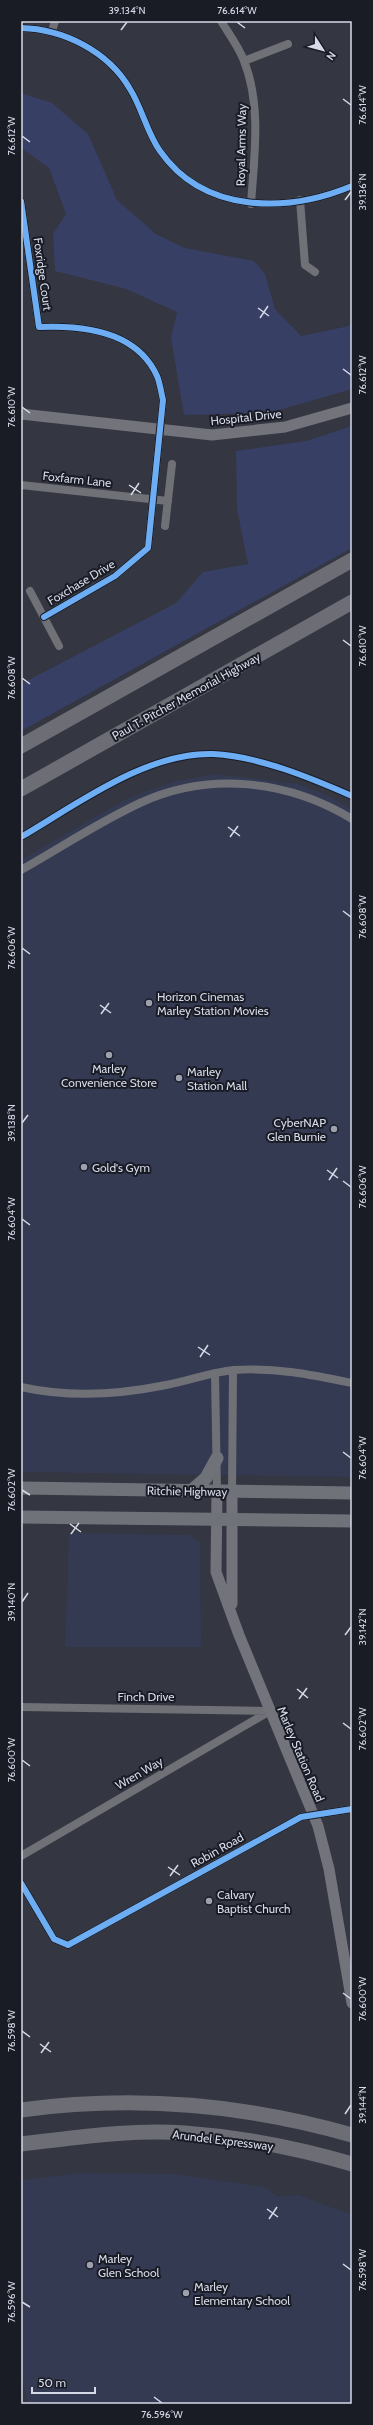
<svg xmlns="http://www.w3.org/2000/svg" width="373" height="2425" viewBox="0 0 373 2425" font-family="Cabin,sans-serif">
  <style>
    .built { fill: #353a53 }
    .green { fill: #373f64 }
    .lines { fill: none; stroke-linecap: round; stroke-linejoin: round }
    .street { stroke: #707177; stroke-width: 8 }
    .secondary { stroke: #72737b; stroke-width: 11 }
    .primary { stroke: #70727a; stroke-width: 13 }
    .highway { stroke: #6c6d75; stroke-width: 15 }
    .cycleway-casing { stroke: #191b25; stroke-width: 8 }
    .cycleway { stroke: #6dadf4; stroke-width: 6 }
    .ticks { fill: none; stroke: #d6dae8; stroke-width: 1.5 }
    .poi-dot { fill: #9da1ae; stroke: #191b25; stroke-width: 1.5 }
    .labels { text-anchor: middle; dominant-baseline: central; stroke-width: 4; stroke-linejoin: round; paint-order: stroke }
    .street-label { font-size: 12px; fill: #d6dae8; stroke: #191b25 }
    .poi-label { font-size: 12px; fill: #d6dae8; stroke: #191b25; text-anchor: start }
    .neatline { fill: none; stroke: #d6dae8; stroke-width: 1.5 }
    .ticks-label { font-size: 10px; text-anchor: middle; fill: #d6dae8 }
  </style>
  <rect width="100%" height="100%" fill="#343641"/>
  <path class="built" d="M 217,774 L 298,784 L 327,795 L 352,810 L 352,1477 L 21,1472 L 21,860 L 128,798 L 176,781 Z
    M 69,1533 L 190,1535 L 200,1543 L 201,1647 L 65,1647 Z
    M 81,2173 L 173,2174 L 265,2187 L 277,2196 L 299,2195 L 352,2215 L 352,2404 L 28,2404 L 21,2372 L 21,2180 Z"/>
  <path class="green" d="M 24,94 L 52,103 L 88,134 L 117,200 L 156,234 L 185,248 L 254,261 L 265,274 L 275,309 L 301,336 L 349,326 L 352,322 L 352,389 L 269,413 L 184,415 L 171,338 L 177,312 L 126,289 L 55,271 L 53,234 L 66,214 L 49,168 L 21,148 L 21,95 Z
    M 352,426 L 352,548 L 21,731 L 21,684 L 176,603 L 203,572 L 248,564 L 237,509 L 236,451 L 306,441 Z"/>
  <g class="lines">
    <path class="street" d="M 221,21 C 229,34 239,47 244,61 C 262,106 254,158 251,204
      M 21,28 C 63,29 108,51 130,89 C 142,108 147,133 160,151 C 204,214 287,213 352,186
      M 52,31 L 55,21
      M 244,61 L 288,44
      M 300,200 L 305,265 L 315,272
      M 21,201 L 39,327 C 82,325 137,331 157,376 C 160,383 161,392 163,400 L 148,548 L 115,576 L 44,617
      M 21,485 L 168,501
      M 165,526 L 172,464
      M 30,591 L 59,646
      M 21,870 C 60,848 99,822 140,803 C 209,771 288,780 352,819
      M 215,1373 L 217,1491
      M 21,1387 C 70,1398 117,1395 166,1385 C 189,1381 211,1372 234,1370 C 275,1367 313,1375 352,1383
      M 232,1492 L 233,1370
      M 21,1707 L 269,1711
      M 21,1856 L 270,1711
      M 21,1883 L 54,1939 L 68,1945 L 301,1817 L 352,1809"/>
    <path class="secondary" d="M 21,414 L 212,435 L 285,427 L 352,408
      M 217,1491 L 216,1572 L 239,1635 L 318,1826 L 329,1869 L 352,2003
      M 232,1604 L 232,1492"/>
    <path class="primary" d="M 21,1488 L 352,1493
      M 191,1491 L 206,1478 L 217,1458
      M 21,1517 L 352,1521"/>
    <path class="highway" d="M 21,746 L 352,560
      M 21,789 L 352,602
      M 21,2110 C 133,2095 244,2104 352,2135
      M 21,2144 C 75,2138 130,2129 185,2133 C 240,2137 298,2148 352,2164"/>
    <g class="cycleway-casing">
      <path id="cycleway" d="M 21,28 C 63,29 108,51 130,89 C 142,108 147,133 160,151 C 204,214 287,213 352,186
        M 21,201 L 39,327 C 82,325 137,331 157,376 C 160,383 161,392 163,400 L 148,548 L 115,576 L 44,617
        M 21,837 C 76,805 146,752 213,754 C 258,756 311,778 352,796
        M 21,1883 L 54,1939 L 68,1945 L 301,1817 L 352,1809"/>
    </g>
    <use href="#cycleway" class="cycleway"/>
  </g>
  <path class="ticks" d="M 237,22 L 245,28M 121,30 L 127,22M 343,99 L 351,105M 22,136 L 30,142M 345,200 L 351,192M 258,308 L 269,316M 260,318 L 268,306M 343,369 L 351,375M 22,407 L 30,413M 129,485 L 141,493M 131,495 L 139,483M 343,640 L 351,646M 22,678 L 30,684M 228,827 L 240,836M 230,837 L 238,826M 343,911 L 351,917M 22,948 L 30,954M 100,1005 L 111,1013M 101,1014 L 109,1003M 22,1123 L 28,1115M 327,1170 L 338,1178M 329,1180 L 337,1168M 343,1181 L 351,1187M 22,1219 L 30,1225M 198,1347 L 210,1355M 200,1357 L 208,1345M 343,1452 L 351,1458M 22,1490 L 30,1495M 70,1524 L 81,1532M 71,1534 L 79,1523M 22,1602 L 28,1593M 345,1635 L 351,1627M 297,1689 L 308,1698M 299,1699 L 307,1688M 343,1723 L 351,1729M 22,1760 L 30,1766M 168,1867 L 180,1875M 170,1876 L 178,1865M 343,1993 L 351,1999M 22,2031 L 30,2037M 40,2044 L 51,2052M 41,2053 L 49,2042M 345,2114 L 351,2105M 267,2209 L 278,2217M 269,2219 L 277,2207M 343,2264 L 351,2270M 22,2302 L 30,2307M 154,2397 L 162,2403"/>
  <g class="poi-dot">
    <circle cx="149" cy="1003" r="4"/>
    <circle cx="109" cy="1055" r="4"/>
    <circle cx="179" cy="1078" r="4"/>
    <circle cx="334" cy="1129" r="4"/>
    <circle cx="84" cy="1167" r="4"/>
    <circle cx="209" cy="1901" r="4"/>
    <circle cx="90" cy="2265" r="4"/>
    <circle cx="186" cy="2293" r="4"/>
  </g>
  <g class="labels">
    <g class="street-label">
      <text transform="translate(241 145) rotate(-89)">Royal Arms Way</text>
      <text transform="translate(43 274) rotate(82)">Foxridge Court</text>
      <text transform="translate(246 417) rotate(-6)">Hospital Drive</text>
      <text transform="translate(77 479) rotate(6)">Foxfarm Lane</text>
      <text transform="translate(81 582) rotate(-31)">Foxchase Drive</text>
      <text transform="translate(186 696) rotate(-29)">Paul T. Pitcher Memorial Highway</text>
      <text transform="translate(187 1491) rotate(1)">Ritchie Highway</text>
      <text x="146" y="1696">Finch Drive</text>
      <text transform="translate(301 1754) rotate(67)">Marley Station Road</text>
      <text transform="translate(139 1773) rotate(-30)">Wren Way</text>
      <text transform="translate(217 1850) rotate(-29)">Robin Road</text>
      <text transform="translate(223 2140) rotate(7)">Arundel Expressway</text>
    </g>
    <g class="poi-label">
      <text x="157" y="996">Horizon Cinemas<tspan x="157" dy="14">Marley Station Movies</tspan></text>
      <text x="109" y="1068" text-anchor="middle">Marley<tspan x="109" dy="14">Convenience Store</tspan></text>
      <text x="187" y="1071">Marley<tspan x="187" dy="14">Station Mall</tspan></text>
      <text x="326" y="1122" text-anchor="end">CyberNAP<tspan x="326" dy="14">Glen Burnie</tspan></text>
      <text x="92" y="1167">Gold's Gym</text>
      <text x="217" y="1894">Calvary<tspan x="217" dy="14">Baptist Church</tspan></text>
      <text x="98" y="2258">Marley<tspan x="98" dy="14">Glen School</tspan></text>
      <text x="194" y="2286">Marley<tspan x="194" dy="14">Elementary School</tspan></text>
    </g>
  </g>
  <rect width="373" height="2425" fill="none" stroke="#191b25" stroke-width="44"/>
  <g transform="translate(323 50) rotate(126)" stroke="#191b25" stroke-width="3" paint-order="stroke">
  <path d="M0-3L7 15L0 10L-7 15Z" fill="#d6dae8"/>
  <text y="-6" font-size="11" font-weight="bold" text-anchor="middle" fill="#d6dae8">N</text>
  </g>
  <path d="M32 2387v6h63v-6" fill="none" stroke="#d6dae8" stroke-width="2"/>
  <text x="38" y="2387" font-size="12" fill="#d6dae8" stroke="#191b25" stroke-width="3" paint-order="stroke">50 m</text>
  <rect x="22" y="22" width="329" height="2381" class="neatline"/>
  <g class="ticks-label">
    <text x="127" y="14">39.134°N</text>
    <text x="237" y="14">76.614°W</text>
    <text transform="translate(362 105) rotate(-90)" y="4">76.614°W</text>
    <text transform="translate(11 136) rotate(-90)" y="4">76.612°W</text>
    <text transform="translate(362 192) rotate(-90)" y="4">39.136°N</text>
    <text transform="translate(362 375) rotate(-90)" y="4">76.612°W</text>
    <text transform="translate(11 407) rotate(-90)" y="4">76.610°W</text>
    <text transform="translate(362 646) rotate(-90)" y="4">76.610°W</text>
    <text transform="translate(11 678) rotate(-90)" y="4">76.608°W</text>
    <text transform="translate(362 917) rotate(-90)" y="4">76.608°W</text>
    <text transform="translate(11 948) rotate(-90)" y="4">76.606°W</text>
    <text transform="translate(11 1123) rotate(-90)" y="4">39.138°N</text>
    <text transform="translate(362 1187) rotate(-90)" y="4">76.606°W</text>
    <text transform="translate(11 1219) rotate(-90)" y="4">76.604°W</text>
    <text transform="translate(362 1458) rotate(-90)" y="4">76.604°W</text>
    <text transform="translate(11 1490) rotate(-90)" y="4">76.602°W</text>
    <text transform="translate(11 1602) rotate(-90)" y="4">39.140°N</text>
    <text transform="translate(362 1627) rotate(-90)" y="4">39.142°N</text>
    <text transform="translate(362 1729) rotate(-90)" y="4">76.602°W</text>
    <text transform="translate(11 1760) rotate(-90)" y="4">76.600°W</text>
    <text transform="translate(362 1999) rotate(-90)" y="4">76.600°W</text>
    <text transform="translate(11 2031) rotate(-90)" y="4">76.598°W</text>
    <text transform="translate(362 2105) rotate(-90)" y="4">39.144°N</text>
    <text transform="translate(362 2270) rotate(-90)" y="4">76.598°W</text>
    <text transform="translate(11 2302) rotate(-90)" y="4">76.596°W</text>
    <text x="162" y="2418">76.596°W</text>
  </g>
</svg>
